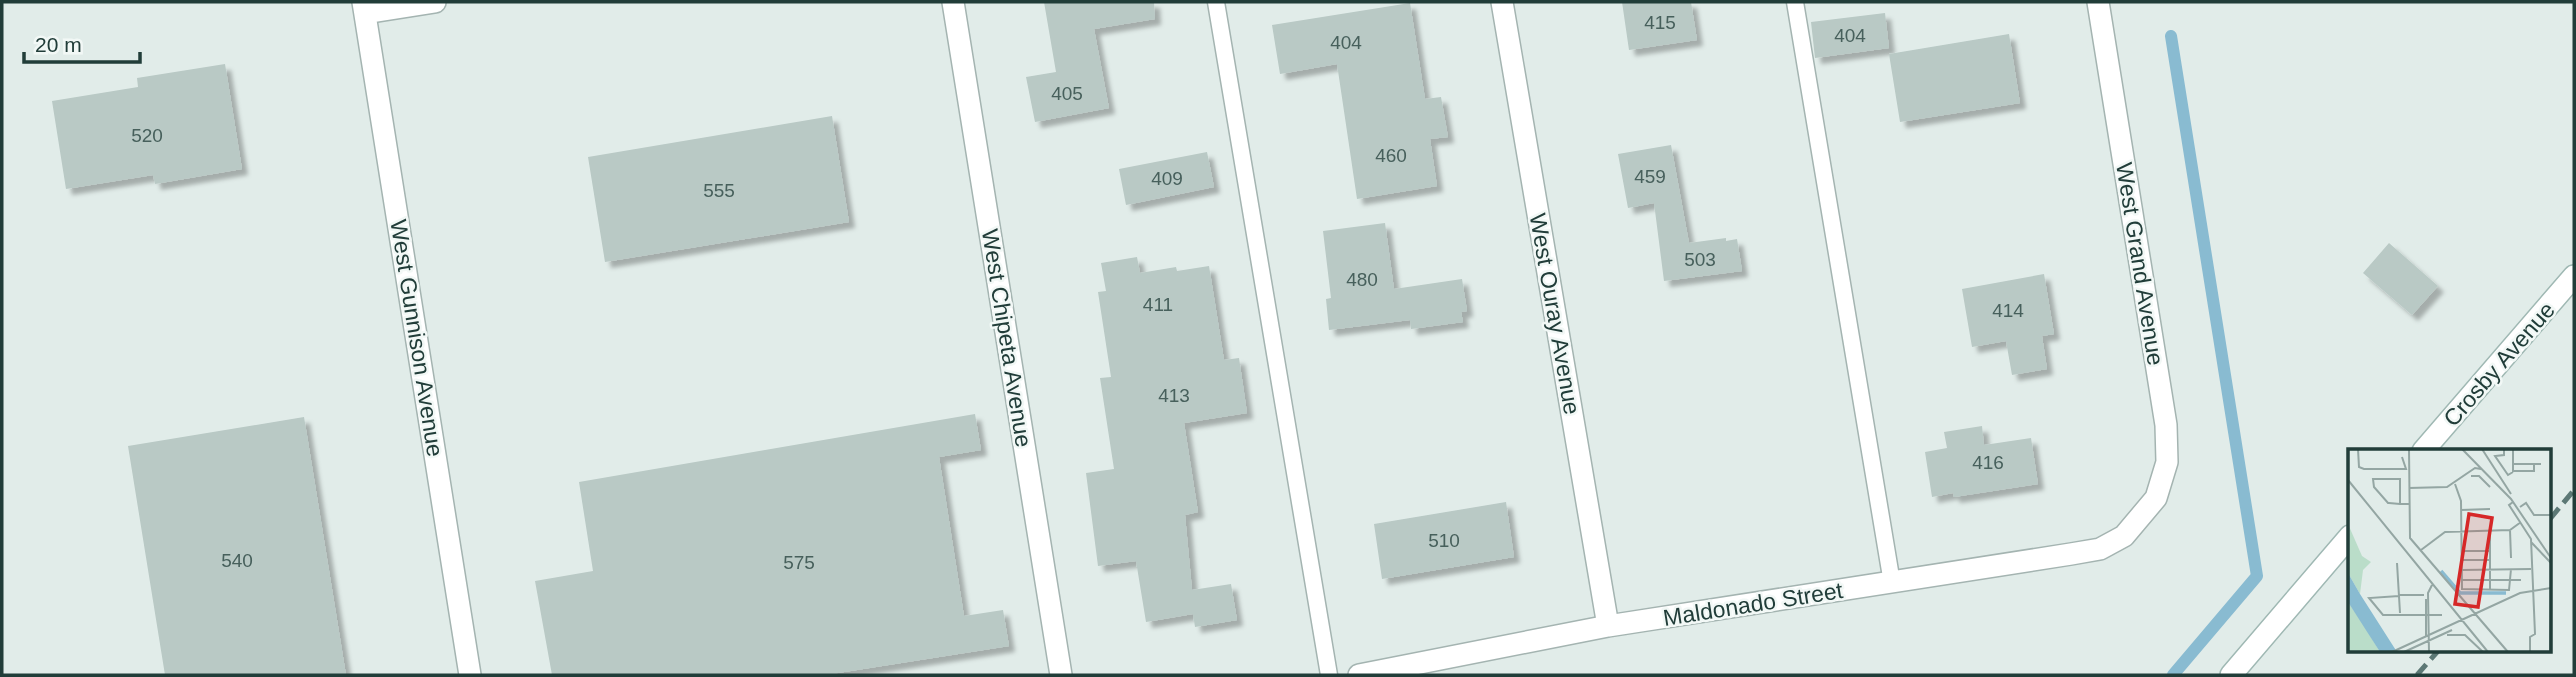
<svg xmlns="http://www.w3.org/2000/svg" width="2576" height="677" viewBox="0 0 2576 677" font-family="Helvetica,sans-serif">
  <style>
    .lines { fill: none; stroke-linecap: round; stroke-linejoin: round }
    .stream { stroke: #89bbd1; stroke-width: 12 }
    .building { fill: #b9c9c5; filter: url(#shadow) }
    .lane-casing { stroke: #a4b4b1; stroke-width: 19 }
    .street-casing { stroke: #a4b4b1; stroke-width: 24 }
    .secondary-casing { stroke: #9fb8b3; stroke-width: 24 }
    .lane { stroke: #fff; stroke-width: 16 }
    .street { stroke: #fff; stroke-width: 21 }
    .secondary { stroke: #fff; stroke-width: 21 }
    .rail { stroke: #5c7875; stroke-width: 5; stroke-dasharray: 14 7; stroke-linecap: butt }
    .labels { text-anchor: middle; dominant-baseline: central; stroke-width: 5; stroke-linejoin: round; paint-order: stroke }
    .number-label { font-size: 19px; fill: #47605c }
    .street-label { font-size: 23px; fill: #213d39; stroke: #f2f8f6 }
    .inset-river { fill: none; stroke: #89bbd1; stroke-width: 3.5 }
    .inset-road { fill: none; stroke: #94a6a3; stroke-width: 2 }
    .view { fill: #d62828; fill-opacity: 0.15; stroke: #d62828; stroke-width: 3.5 }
    .inset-edge { fill: none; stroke: #213d39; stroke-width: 3.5 }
  </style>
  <defs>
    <filter id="shadow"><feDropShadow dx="6" dy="6" stdDeviation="2" flood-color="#0004"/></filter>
  </defs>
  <rect width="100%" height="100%" fill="#e1ece9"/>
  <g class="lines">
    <path class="stream" d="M 2171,36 L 2257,576 L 2173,675"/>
  </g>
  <path class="building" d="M 1044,2 L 1154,2 L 1155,19 L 1094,29 L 1109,108 L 1035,122 L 1026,77 L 1056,72 Z
    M 1622,2 L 1691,2 L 1697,40 L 1629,50 Z
    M 1410,3 L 1425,99 L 1441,97 L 1448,137 L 1430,139 L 1437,186 L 1357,199 L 1337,64 L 1280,74 L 1272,25 Z
    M 1885,13 L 1889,48 L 1815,58 L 1811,22 Z
    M 2009,34 L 2020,103 L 1900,122 L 1889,54 Z
    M 225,64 L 242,169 L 155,184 L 153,175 L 66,189 L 52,101 L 138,87 L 137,78 Z
    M 832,116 L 849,222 L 605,262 L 588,157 Z
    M 1671,145 L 1689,243 L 1726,238 L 1726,241 L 1737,239 L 1742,271 L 1664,281 L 1654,203 L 1628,208 L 1618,154 Z
    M 1207,152 L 1214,187 L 1126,205 L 1119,169 Z
    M 1385,223 L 1394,289 L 1462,279 L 1467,311 L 1461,312 L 1463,322 L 1411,329 L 1410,320 L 1329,330 L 1326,299 L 1331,298 L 1323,231 Z
    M 2389,243 L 2438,286 L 2412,315 L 2363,273 Z
    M 1137,257 L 1140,273 L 1176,267 L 1177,271 L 1209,266 L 1224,360 L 1239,358 L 1247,413 L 1184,423 L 1198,512 L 1185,515 L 1192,590 L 1231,584 L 1237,620 L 1195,627 L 1193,614 L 1146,622 L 1136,561 L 1098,566 L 1086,473 L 1114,469 L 1100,378 L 1111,377 L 1098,292 L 1106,291 L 1101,263 Z
    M 2044,274 L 2054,334 L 2042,336 L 2047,369 L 2012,375 L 2006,341 L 1972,347 L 1962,289 Z
    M 975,414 L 981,450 L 939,457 L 964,616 L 1003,610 L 1009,646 L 825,675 L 552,675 L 535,581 L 593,571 L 579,482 Z
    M 304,417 L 346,675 L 165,675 L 128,446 Z
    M 1982,426 L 1984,445 L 2031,438 L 2038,484 L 1954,497 L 1953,493 L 1932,497 L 1925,452 L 1947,448 L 1944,432 Z
    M 1506,502 L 1514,557 L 1382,579 L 1374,524 Z"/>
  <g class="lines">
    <g class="lane-casing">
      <path id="lane" d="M 1216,2 L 1329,675
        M 1795,2 L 1892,583"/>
    </g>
    <g class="street-casing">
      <path id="street" d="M 363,2 L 470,675
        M 953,2 L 1061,675
        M 1502,2 L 1608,626
        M 365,13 L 435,2
        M 1359,675 L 1608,626 L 2071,554 L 2100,549 L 2124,536 L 2156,498 L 2167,462 L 2166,425 L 2098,2"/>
    </g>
    <g class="secondary-casing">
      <path id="secondary" d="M 2423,451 L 2574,276
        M 2231,675 L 2350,536"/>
    </g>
    <use href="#lane" class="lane"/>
    <use href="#street" class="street"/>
    <use href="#secondary" class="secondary"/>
    <path class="rail" d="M 2550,519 L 2574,490
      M 2417,675 L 2438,651"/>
  </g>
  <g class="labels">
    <g class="number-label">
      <text x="1660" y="22">415</text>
      <text x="1850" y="35">404</text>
      <text x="1346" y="42">404</text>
      <text x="1067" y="93">405</text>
      <text x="147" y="135">520</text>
      <text x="1391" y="155">460</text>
      <text x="1650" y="176">459</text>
      <text x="1167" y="178">409</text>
      <text x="719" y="190">555</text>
      <text x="1700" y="259">503</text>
      <text x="1362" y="279">480</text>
      <text x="1158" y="304">411</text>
      <text x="2008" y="310">414</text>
      <text x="1174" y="395">413</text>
      <text x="1988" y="462">416</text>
      <text x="1444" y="540">510</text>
      <text x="237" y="560">540</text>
      <text x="799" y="562">575</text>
    </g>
    <g class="street-label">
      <text transform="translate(2140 264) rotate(81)">West Grand Avenue</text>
      <text transform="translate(1555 314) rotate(80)">West Ouray Avenue</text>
      <text transform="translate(417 338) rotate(81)">West Gunnison Avenue</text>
      <text transform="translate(1007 338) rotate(81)">West Chipeta Avenue</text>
      <text transform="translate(2499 364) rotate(-49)">Crosby Avenue</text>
      <text transform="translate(1753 604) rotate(-9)">Maldonado Street</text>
    </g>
  </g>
  <g transform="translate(2348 449)">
    <rect width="203" height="203" fill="#e1ece9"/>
    <path d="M 0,75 L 14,107 L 23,113 L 15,121 L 12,145 L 0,124 ZM 0,153 L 15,175 L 32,203 L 0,203 Z" fill="#baddc9"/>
    <path d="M 0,124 L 12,145 L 49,203 L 32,203 L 0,153 Z" fill="#89bbd1"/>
    <path class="inset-river" d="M 93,122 L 112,144 L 131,144M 133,144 L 158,144"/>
    <path class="inset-road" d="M 10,0 L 11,18 L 16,20 L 58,20 L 54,8M 61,0 L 62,89 L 160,203M 114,0 L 163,50 L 203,109M 134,0 L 163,45M 156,0 L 156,6 L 147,7 L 160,26 L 165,23M 165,15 L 193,15M 165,22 L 186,22 L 186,15M 165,23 L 165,0M 123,27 L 131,27 L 142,38M 0,31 L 140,203M 107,35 L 113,52 L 114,140 L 161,141 L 163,120M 61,39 L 99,38 L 127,19 L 133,20M 165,53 L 161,56 L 183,90 L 187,185 L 182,188 L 182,203M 52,55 L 52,30 L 25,30 L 26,38 L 40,54 L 41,54 L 52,55 L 61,55M 172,58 L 178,54 L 186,66 L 203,66M 113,61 L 142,60M 162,81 L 163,109M 142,82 L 142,142M 183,93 L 203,114M 73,101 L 97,83 L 162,81 L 173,73M 113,102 L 142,102M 113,111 L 142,111M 49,114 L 52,164M 114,121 L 183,120M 114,131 L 173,131M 51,146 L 76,146M 51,147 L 21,149 L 35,166 L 94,166M 78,150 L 78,188M 99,186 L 117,186 L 135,203M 44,203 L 172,144 L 203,139M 56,203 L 104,181M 81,203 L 80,144 L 84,136M 202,203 L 203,135"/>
    <path class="view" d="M 121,65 L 144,69 L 130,158 L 107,155 Z"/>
    <rect width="203" height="203" class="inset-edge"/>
  </g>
  <rect width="2576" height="677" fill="none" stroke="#213d39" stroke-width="7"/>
  <path d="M24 52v10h116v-10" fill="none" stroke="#213d39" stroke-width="3.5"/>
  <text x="35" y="52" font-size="21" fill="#213d39" stroke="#f2f8f6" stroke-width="5" paint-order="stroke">20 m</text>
</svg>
